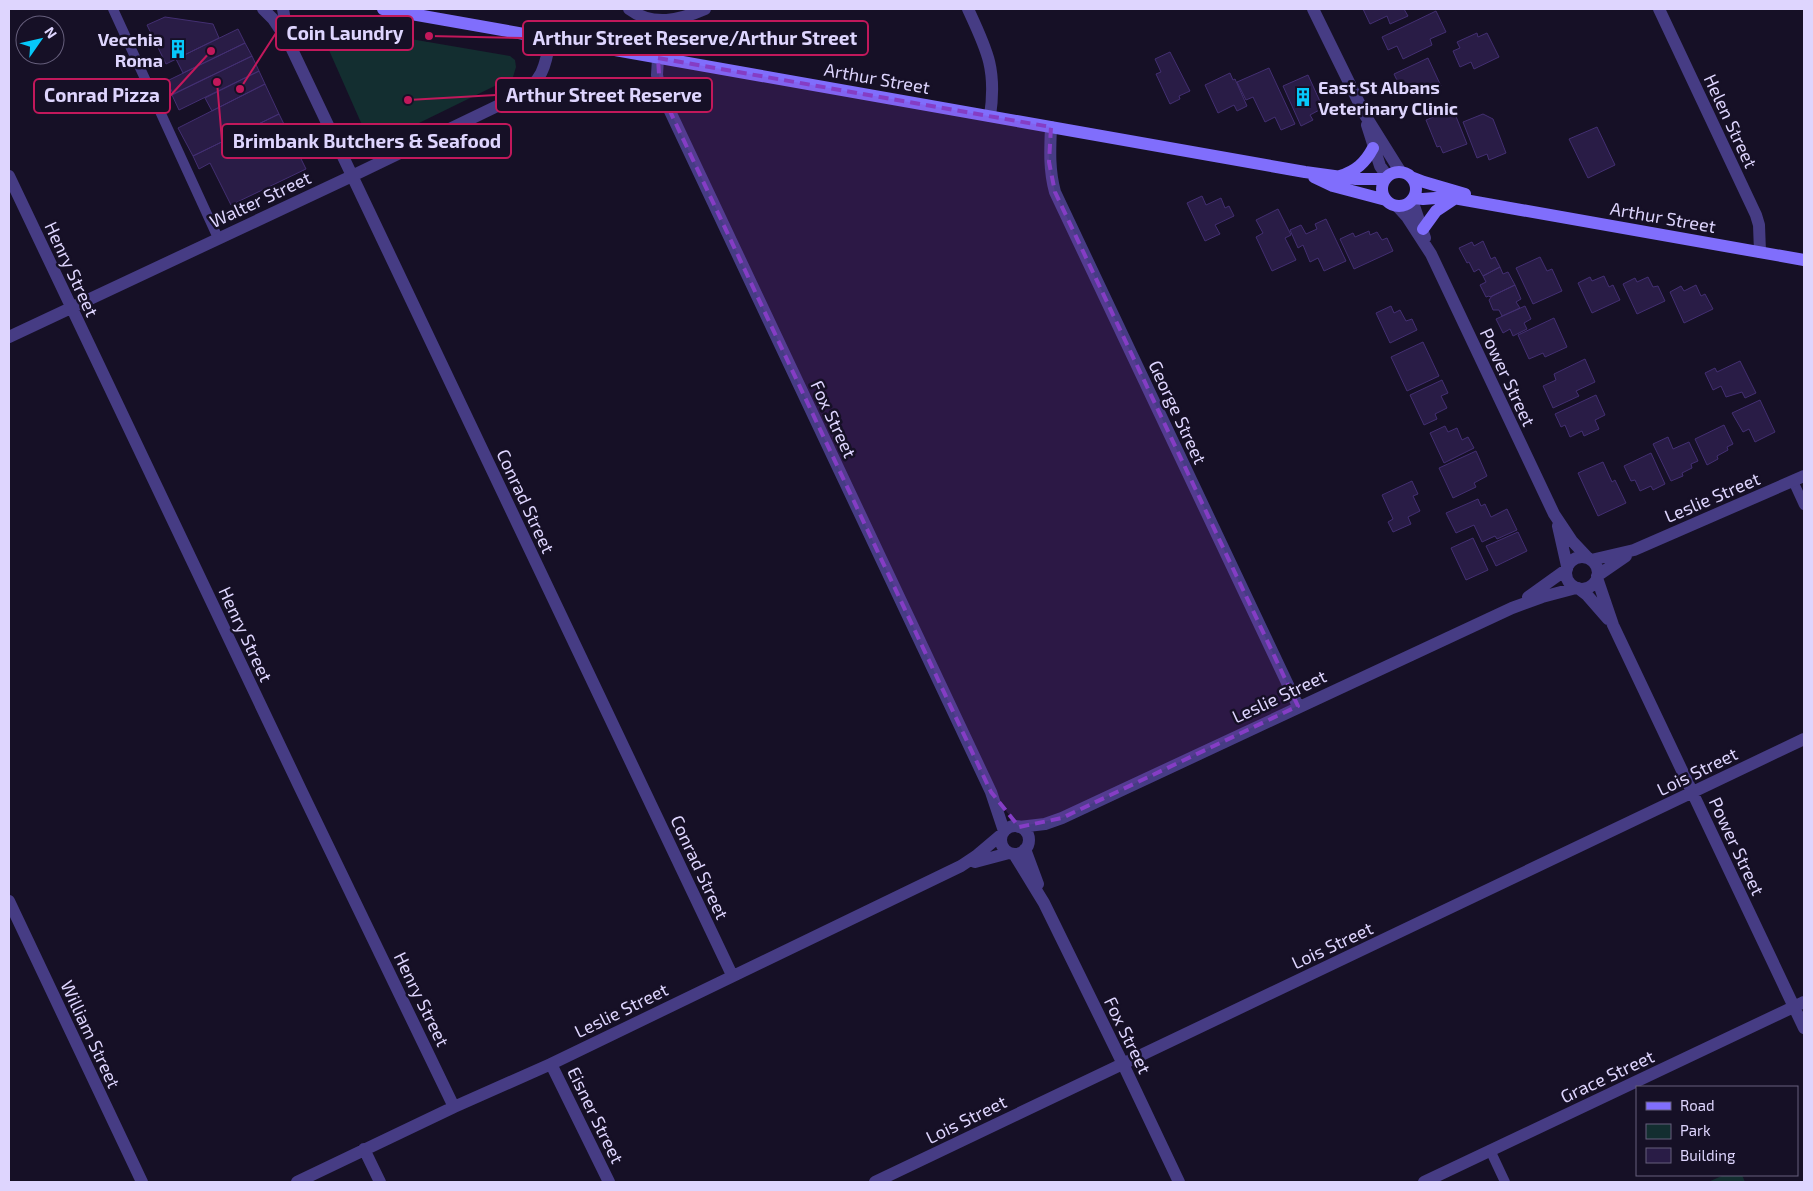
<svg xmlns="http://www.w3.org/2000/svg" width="1813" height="1191" viewBox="0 0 1813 1191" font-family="'Exo 2',sans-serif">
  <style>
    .green { fill: #132e30 }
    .building { fill: #291c46; stroke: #432f72 }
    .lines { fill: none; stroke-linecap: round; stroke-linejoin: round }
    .lane { stroke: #463c84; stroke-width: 10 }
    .street { stroke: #463c84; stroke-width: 12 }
    .secondary { stroke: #806efc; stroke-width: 12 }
    .marked { fill: #853dc5; fill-opacity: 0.2; stroke: #853dc5; stroke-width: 4; stroke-dasharray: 10 6; stroke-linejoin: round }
    .labels { text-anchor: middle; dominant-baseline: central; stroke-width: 5; stroke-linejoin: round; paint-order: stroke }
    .poi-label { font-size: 18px; font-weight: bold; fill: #ded5fe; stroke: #161026; text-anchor: end }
    .street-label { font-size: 18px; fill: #ded5fe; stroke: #161026 }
    .leader { fill: none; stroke: #c2185b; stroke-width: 2 }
    .callout-dot { fill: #c2185b; stroke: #161026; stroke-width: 2 }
    .callout { fill: #161026; stroke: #c2185b; stroke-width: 2 }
    .callout-label { font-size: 19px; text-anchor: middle; font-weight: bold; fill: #ded5fe }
  </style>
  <rect width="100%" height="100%" fill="#161026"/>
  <path class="green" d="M 317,23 L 510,56 L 515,60 L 516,67 L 513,77 L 378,143 L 370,143 Z
    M 1724,1175 L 1742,1175 L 1745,1182 L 1708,1182 Z"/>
  <path class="building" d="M 1363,9 L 1404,9 L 1408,16 L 1390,24 L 1387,16 L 1370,24 Z
    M 1436,11 L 1446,32 L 1430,39 L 1432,45 L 1403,59 L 1397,46 L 1388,50 L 1382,37 Z
    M 165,17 L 213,24 L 219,38 L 166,64 L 147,25 Z
    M 238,29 L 245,43 L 183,73 L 176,59 Z
    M 1477,33 L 1478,37 L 1487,33 L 1499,57 L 1474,69 L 1471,62 L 1460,67 L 1453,51 L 1460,48 L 1457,42 Z
    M 245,43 L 252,56 L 173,94 L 167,81 Z
    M 1170,52 L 1190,91 L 1179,96 L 1180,99 L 1170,104 L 1156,74 L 1161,72 L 1155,59 Z
    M 252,56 L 259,71 L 179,110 L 172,95 Z
    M 1428,58 L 1441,86 L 1424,95 L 1420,87 L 1404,95 L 1394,74 Z
    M 1269,68 L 1295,124 L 1281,130 L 1275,117 L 1265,122 L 1253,97 L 1246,100 L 1237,82 Z
    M 259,71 L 265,84 L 212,111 L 205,98 Z
    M 1230,73 L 1233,80 L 1235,79 L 1247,106 L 1237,111 L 1234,105 L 1218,113 L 1205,85 Z
    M 1308,75 L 1323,108 L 1310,115 L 1313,120 L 1301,126 L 1283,86 Z
    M 265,84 L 279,114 L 193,156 L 178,128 Z
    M 1453,109 L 1467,144 L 1443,153 L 1440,146 L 1437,147 L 1426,120 Z
    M 279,114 L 306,169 L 231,205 L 210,163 L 199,169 L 193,156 Z
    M 1483,114 L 1493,119 L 1506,153 L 1489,160 L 1487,154 L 1477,158 L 1463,122 Z
    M 1597,127 L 1615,165 L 1588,178 L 1569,139 Z
    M 1202,196 L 1206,205 L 1221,198 L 1225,208 L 1229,206 L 1234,216 L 1215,225 L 1220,234 L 1205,241 L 1187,203 Z
    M 1278,209 L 1291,235 L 1285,238 L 1296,260 L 1272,271 L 1256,237 L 1263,233 L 1256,220 Z
    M 1326,219 L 1346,261 L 1324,271 L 1318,258 L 1310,262 L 1303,245 L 1298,248 L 1290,230 L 1301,225 L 1306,234 L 1317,229 L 1315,224 Z
    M 1369,231 L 1370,235 L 1377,232 L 1382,240 L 1387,238 L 1393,251 L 1354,269 L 1340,239 L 1353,233 L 1355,237 Z
    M 1483,241 L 1491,259 L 1495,257 L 1500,267 L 1483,276 L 1479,269 L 1474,272 L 1469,262 L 1467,263 L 1459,248 L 1472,242 L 1474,246 Z
    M 1540,257 L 1547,271 L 1552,269 L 1562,291 L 1533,304 L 1516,268 Z
    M 1500,267 L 1503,274 L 1508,272 L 1515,285 L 1490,297 L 1489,296 L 1486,297 L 1480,285 L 1486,282 L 1483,276 Z
    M 1604,276 L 1609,287 L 1613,285 L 1620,300 L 1592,313 L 1578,283 L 1590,277 L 1592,281 Z
    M 1648,277 L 1653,287 L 1658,286 L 1665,301 L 1637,314 L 1623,284 L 1635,278 L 1637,282 Z
    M 1515,285 L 1521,299 L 1516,302 L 1520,308 L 1502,316 L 1499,310 L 1493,310 L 1489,300 L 1492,296 Z
    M 1696,285 L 1701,296 L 1705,294 L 1713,309 L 1684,323 L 1670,292 L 1681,286 L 1684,291 Z
    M 1391,306 L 1394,313 L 1400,310 L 1406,321 L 1412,319 L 1417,330 L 1390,343 L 1376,313 Z
    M 1525,306 L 1531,319 L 1524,323 L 1527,329 L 1513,336 L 1510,329 L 1503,333 L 1496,319 Z
    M 1554,318 L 1567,347 L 1545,357 L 1543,353 L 1529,359 L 1518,335 Z
    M 1423,342 L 1439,376 L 1407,391 L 1391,357 Z
    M 1585,359 L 1595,382 L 1576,391 L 1579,396 L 1553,408 L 1543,386 L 1556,380 L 1554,374 Z
    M 1740,361 L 1756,393 L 1745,398 L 1742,392 L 1726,397 L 1721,386 L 1713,390 L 1705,373 L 1715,368 L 1717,372 Z
    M 1442,380 L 1448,393 L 1441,396 L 1447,408 L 1435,414 L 1437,419 L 1424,425 L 1410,395 Z
    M 1596,395 L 1605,415 L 1595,420 L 1599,429 L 1584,436 L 1582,431 L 1570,437 L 1565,425 L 1561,427 L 1555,414 Z
    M 1760,400 L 1775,432 L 1755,442 L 1749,429 L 1743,432 L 1732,413 Z
    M 1724,425 L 1733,444 L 1727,447 L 1728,450 L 1717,456 L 1718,459 L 1707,465 L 1695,439 Z
    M 1445,426 L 1448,432 L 1457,428 L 1462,440 L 1468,437 L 1474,448 L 1444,463 L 1430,433 Z
    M 1668,437 L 1673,449 L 1689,442 L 1698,461 L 1691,464 L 1692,468 L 1682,473 L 1683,476 L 1671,481 L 1653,444 Z
    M 1476,451 L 1487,476 L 1474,483 L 1476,487 L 1453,498 L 1439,468 Z
    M 1651,453 L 1665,484 L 1653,490 L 1651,486 L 1640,491 L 1635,480 L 1631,481 L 1624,466 Z
    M 1603,462 L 1612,482 L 1615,480 L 1626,503 L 1598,516 L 1578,473 Z
    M 1412,481 L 1418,494 L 1413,496 L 1420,511 L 1408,517 L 1411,524 L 1393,532 L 1388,522 L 1393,519 L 1382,495 Z
    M 1478,499 L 1481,506 L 1485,504 L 1491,517 L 1507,509 L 1517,530 L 1497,539 L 1495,536 L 1482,542 L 1474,525 L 1456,533 L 1446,513 Z
    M 1518,532 L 1527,551 L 1496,566 L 1486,546 Z
    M 1473,538 L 1488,570 L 1466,580 L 1451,548 Z"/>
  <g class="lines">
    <path class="lane" d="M 113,9 L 218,238
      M 1793,481 L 1804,505
      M 1490,1150 L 1505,1182"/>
    <path class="street" d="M 263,9 L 273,19 L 289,43 L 732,975
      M 283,9 L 288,38
      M 629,9 C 653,27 680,20 705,9
      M 968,9 C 987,50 997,69 990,116
      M 1313,9 L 1365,115 L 1400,171
      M 1659,9 L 1756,215 L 1759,225 L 1760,252
      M 658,58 L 657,75 L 660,90 L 991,792 L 1004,831
      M 1367,125 L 1380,166 L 1387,176
      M 1051,127 C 1050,150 1049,170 1055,192 L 1298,706
      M 9,176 L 301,790 L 454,1107
      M 1412,200 L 1425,238
      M 1397,206 L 1407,217 L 1431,254 L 1554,514 L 1572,541 L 1589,559
      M 9,337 L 352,176 L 516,97 C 542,83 546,66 550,39
      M 1558,526 L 1567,566
      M1566 573a16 16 0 1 1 32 0a16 16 0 1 1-32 0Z
      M 1591,560 L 1634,550 L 1804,476
      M 1597,576 L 1626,556
      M 1597,578 L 1613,625 L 1804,1028
      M 1578,588 L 1587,595 L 1608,619
      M 1528,597 L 1567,569
      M1001 840a14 14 0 1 1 28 0a14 14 0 1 1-28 0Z
      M 1019,827 L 1045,824 L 1062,818 L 1512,608 L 1542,597 L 1576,588
      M 1025,849 L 1038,884
      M 1014,854 L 1044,903 L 1123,1064 L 1179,1182
      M 975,862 L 1009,853
      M 9,901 L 142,1182
      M 551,1064 L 609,1182
      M 364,1149 L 380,1182
      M 297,1182 L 454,1107 L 551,1064 L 961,866 L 976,856 L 1002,834
      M 875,1182 L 1804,739
      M 1424,1182 L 1804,1002"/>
    <path class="secondary" d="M 383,9 L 1305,172 L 1356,179 L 1385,179
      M1382 189a17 17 0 1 1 34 0a17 17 0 1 1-34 0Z
      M 1340,176 C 1356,171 1365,163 1373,148
      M 1314,177 L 1333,186 L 1386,200
      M 1411,177 L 1424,182 L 1465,194
      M 1414,198 L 1423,199 L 1448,197 L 1804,260
      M 1423,229 L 1436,211 L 1454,199"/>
  </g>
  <path class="marked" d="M 658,58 L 1051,127 L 1049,162 L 1055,192 L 1298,706 L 1062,818 L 1019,827 L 991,792 L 660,90 Z"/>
  <defs>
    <g id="building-bare" transform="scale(1.5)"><path d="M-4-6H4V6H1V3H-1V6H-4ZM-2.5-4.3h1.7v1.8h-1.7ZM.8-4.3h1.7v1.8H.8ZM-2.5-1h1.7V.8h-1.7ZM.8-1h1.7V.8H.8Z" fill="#06c8fa" stroke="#161026" stroke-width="2.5" paint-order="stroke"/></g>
  </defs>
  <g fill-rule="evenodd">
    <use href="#building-bare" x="178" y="49"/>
    <use href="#building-bare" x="1303" y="97"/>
  </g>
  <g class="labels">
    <g class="poi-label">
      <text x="163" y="39">Vecchia<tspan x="163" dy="21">Roma</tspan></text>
      <text x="1318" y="87" text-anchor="start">East St Albans<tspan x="1318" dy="21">Veterinary Clinic</tspan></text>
    </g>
    <g class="street-label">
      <text transform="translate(877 78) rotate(10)">Arthur Street</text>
      <text transform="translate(1731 121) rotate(65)">Helen Street</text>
      <text transform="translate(260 199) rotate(-25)">Walter Street</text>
      <text transform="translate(1663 217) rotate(10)">Arthur Street</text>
      <text transform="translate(72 269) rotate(65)">Henry Street</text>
      <text transform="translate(1508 377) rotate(65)">Power Street</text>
      <text transform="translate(1178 412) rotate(65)">George Street</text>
      <text transform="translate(834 419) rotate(65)">Fox Street</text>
      <text transform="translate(1712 497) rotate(-23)">Leslie Street</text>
      <text transform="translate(526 501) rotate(65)">Conrad Street</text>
      <text transform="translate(246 634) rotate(65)">Henry Street</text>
      <text transform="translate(1279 696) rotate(-25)">Leslie Street</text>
      <text transform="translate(1697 771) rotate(-26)">Lois Street</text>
      <text transform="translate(1737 846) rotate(65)">Power Street</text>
      <text transform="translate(700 867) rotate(65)">Conrad Street</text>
      <text transform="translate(1332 945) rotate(-25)">Lois Street</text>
      <text transform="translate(422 999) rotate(64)">Henry Street</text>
      <text transform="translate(621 1010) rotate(-26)">Leslie Street</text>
      <text transform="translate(91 1034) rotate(65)">William Street</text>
      <text transform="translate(1128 1035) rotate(64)">Fox Street</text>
      <text transform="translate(1607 1076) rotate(-25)">Grace Street</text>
      <text transform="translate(596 1115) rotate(64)">Eisner Street</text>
      <text transform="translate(966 1119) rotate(-26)">Lois Street</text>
    </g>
  </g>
  <path class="leader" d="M240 89L276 33M429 36L523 38M408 100L496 95M211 51L170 96M217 82L222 141"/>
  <g class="callout-dot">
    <circle cx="240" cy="89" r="5"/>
    <circle cx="429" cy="36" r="5"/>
    <circle cx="408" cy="100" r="5"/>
    <circle cx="211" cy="51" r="5"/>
    <circle cx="217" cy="82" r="5"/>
  </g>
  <g class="callout">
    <rect x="276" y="16" width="137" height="34" rx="5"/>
    <rect x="523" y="21" width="345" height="34" rx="5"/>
    <rect x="496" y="78" width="216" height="34" rx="5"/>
    <rect x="34" y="79" width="136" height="34" rx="5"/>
    <rect x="222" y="124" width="289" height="34" rx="5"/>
  </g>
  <g class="callout-label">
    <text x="345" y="40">Coin Laundry</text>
    <text x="695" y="45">Arthur Street Reserve/Arthur Street</text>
    <text x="604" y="102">Arthur Street Reserve</text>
    <text x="102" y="102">Conrad Pizza</text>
    <text x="367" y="148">Brimbank Butchers &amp; Seafood</text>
  </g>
  <rect width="1813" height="1191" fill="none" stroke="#ded5fe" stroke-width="20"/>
  <rect x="1636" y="1086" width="162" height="90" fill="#161026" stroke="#665f7c"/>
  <rect x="1646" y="1102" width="25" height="8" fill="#806efc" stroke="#665f7c"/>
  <text x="1680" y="1111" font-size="15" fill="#ded5fe">Road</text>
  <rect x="1646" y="1124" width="25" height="15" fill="#132e30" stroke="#665f7c"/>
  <text x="1680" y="1136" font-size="15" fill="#ded5fe">Park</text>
  <rect x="1646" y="1148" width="25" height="15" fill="#291c46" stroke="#665f7c"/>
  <text x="1680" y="1161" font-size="15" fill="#ded5fe">Building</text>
  <g transform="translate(40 40) rotate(56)"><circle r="24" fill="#161026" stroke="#665f7c"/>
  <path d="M0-4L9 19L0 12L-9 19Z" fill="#06c8fa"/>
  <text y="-8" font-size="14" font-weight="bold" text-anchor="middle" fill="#ded5fe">N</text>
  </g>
</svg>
